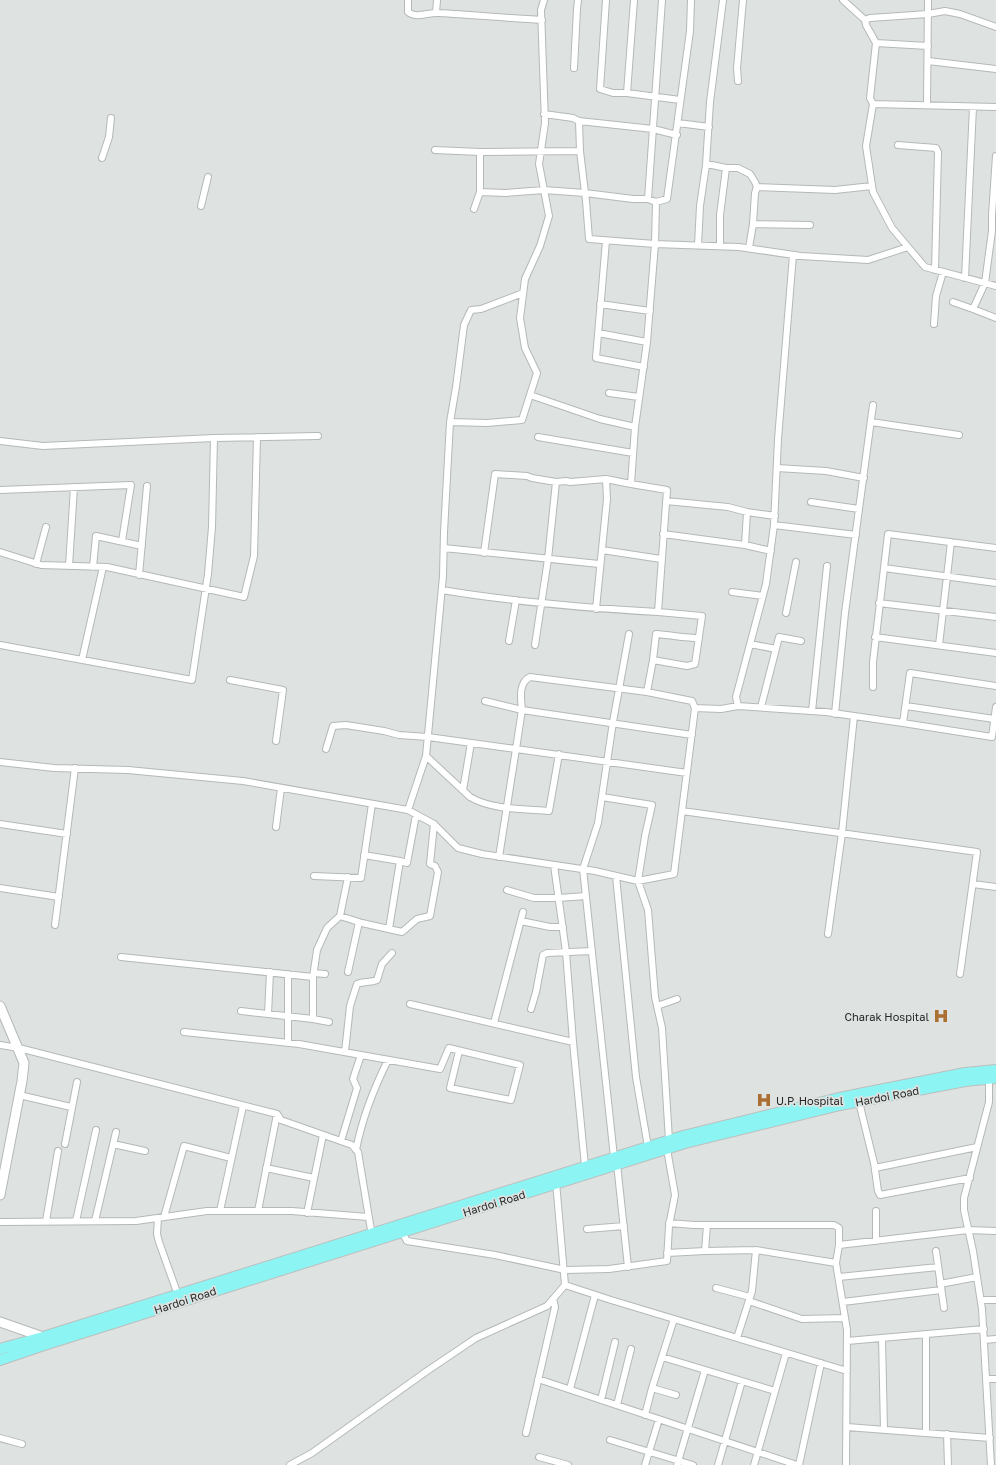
<svg xmlns="http://www.w3.org/2000/svg" width="996" height="1465" viewBox="0 0 996 1465" font-family="'Golos Text',sans-serif">
  <style>
    .lines { fill: none; stroke-linecap: round; stroke-linejoin: round }
    .street-casing { stroke: #b4b9b7; stroke-width: 8 }
    .secondary-casing { stroke: #b4b9b7; stroke-width: 11 }
    .primary-casing { stroke: #bebebe; stroke-width: 12 }
    .street { stroke: #fff; stroke-width: 6 }
    .secondary { stroke: #fff; stroke-width: 9 }
    .primary { stroke: #8cf5f4; stroke-width: 10 }
    .labels { text-anchor: middle; dominant-baseline: central; stroke-width: 3.5; stroke-linejoin: round; paint-order: stroke }
    .poi-label { font-size: 11px; fill: #262827; stroke: #dee3e1; text-anchor: end }
    .street-label { font-size: 11px; fill: #262827; stroke: #dee3e1 }
  </style>
  <rect width="100%" height="100%" fill="#dee3e1"/>
  <g class="lines">
    <g class="street-casing">
      <path id="street" d="M 408,0 L 408,12 C 416,19 429,12 439,13 C 473,15 507,18 542,20
        M 606,0 L 600,89 L 613,93 L 627,93 L 680,100
        M 843,0 L 865,20 L 866,25 L 876,43 L 870,98 L 873,104
        M 436,13 L 437,0
        M 865,20 L 870,18 L 928,14 L 945,11 L 960,14 L 996,27
        M 876,43 L 928,46
        M 928,61 L 996,69
        M 574,68 L 577,9 L 578,0
        M 738,81 L 737,68 L 743,0
        M 627,93 L 634,0
        M 927,105 L 928,0
        M 544,114 L 573,118 L 579,121 L 653,129 L 677,135
        M 579,121 L 580,151
        M 678,123 L 709,127
        M 898,145 L 936,148 L 938,152 L 935,270
        M 435,150 L 480,152
        M 996,156 L 992,215 L 992,231 L 985,283 L 973,309 L 996,318
        M 102,158 L 109,137 L 111,118
        M 706,165 L 712,165 L 726,168 L 738,168 L 750,174 L 755,182 L 757,187 L 755,193 L 753,224 L 749,248
        M 757,187 L 835,190 L 872,186
        M 480,192 L 506,193 L 544,190 L 585,193 L 633,199 L 648,199 L 656,202 L 667,199 L 690,31 L 691,0
        M 648,199 L 662,0
        M 201,206 L 208,177
        M 474,209 L 480,192 L 480,152 L 580,151 L 586,201 L 589,239 L 655,244 L 739,247 L 801,256 L 868,260 L 908,247 L 925,267 L 996,286
        M 753,224 L 810,225
        M 606,241 L 596,358 L 644,367
        M 698,245 L 700,206 L 706,165 L 710,102 L 723,0
        M 720,246 L 720,215 L 726,168
        M 908,247 L 892,228 L 873,192 L 866,146 L 873,104 L 996,107
        M 965,278 L 973,107
        M 953,302 L 973,309
        M 600,304 L 650,311
        M 934,324 L 936,296 L 943,272
        M 598,333 L 647,342
        M 609,393 L 639,397
        M 530,395 L 600,419 L 635,427
        M 450,422 L 487,423 L 522,420 L 537,373 L 525,348 L 520,318 L 525,279 L 540,246 L 549,216 L 539,164 L 545,123 L 541,10 L 544,0
        M 871,422 L 959,435
        M 538,437 L 633,453
        M 0,441 L 43,446 L 214,438 L 318,436
        M 777,468 L 826,471 L 864,478
        M 0,490 L 131,485 L 122,541
        M 666,501 L 728,507 L 747,512 L 775,516
        M 811,502 L 859,509
        M 774,525 L 856,535
        M 663,534 L 745,545 L 771,551
        M 745,545 L 747,512
        M 444,548 L 599,564
        M 602,550 L 661,559
        M 0,552 L 41,565 L 107,567 L 244,597 L 254,556 L 257,437
        M 484,553 L 495,474 L 527,476 L 532,478 L 556,482 L 566,481 L 570,482 L 606,479 L 631,484
        M 36,564 L 46,527
        M 69,566 L 74,487
        M 93,567 L 96,536 L 142,546
        M 884,568 L 996,583
        M 139,575 L 147,486
        M 442,590 C 514,602 586,608 658,612 L 667,490 L 631,484 L 635,427 L 647,342 L 655,244 L 656,202
        M 732,592 L 763,596
        M 879,603 L 996,617
        M 596,609 L 607,499 L 606,479
        M 786,613 L 796,562
        M 875,637 L 996,653
        M 509,641 L 516,600
        M 750,644 L 776,649
        M 0,645 L 192,680 L 208,574 L 212,527 L 214,438
        M 535,645 L 548,559 L 556,482
        M 939,645 L 951,542
        M 82,660 L 103,567
        M 653,660 L 687,666 L 695,664 L 702,616 L 658,612
        M 230,680 L 283,690 L 276,741
        M 873,687 L 873,662 L 888,534 L 996,548
        M 647,692 L 653,660 L 656,634 C 671,635 685,638 699,638
        M 485,701 L 522,710 C 521,699 518,683 530,677 L 647,692 L 692,701 L 695,708
        M 738,706 L 736,697 L 766,584 L 774,525 L 778,439 L 793,255
        M 906,706 L 994,719
        M 761,707 L 779,637 L 801,641
        M 812,711 L 827,566
        M 835,714 L 845,613 L 873,405
        M 903,723 L 910,673 L 996,686
        M 326,749 L 333,726 L 346,725 L 384,731 L 399,735 L 428,737 L 516,749 L 522,710 L 692,735
        M 426,756 L 470,797 C 492,810 524,809 549,811 L 559,754
        M 0,762 L 54,768 L 128,770 L 243,781 L 408,810 L 434,824 L 458,848 L 482,854 L 595,871 L 638,881 L 674,874 L 695,708 L 721,709 L 738,706 L 826,712 L 903,723 L 992,737 L 996,707
        M 463,790 L 471,743
        M 408,810 L 426,756 L 443,576 L 444,532 L 450,422 L 456,387 L 464,325 L 471,310 L 481,309 L 523,293
        M 682,811 L 977,852 L 960,974
        M 0,824 L 67,834
        M 276,827 L 281,788
        M 364,855 L 400,861
        M 499,857 L 516,749 L 687,773
        M 554,865 L 566,952 L 573,1042 L 585,1166
        M 314,876 L 361,878 L 372,804
        M 616,876 L 636,1077 L 648,1147
        M 973,884 L 996,887
        M 0,888 L 59,897
        M 507,890 L 534,898 L 558,898 L 586,896
        M 340,916 L 362,923 L 402,932 L 417,919 L 430,916 L 438,872 L 435,866 L 430,864 L 434,824
        M 521,921 L 550,927 L 563,927
        M 55,925 L 75,768
        M 389,929 L 400,861 L 407,863 L 416,815
        M 828,934 L 842,833 L 854,716
        M 121,957 L 313,977
        M 348,972 L 359,922
        M 314,973 L 325,974
        M 288,974 L 288,1043
        M 410,1004 L 573,1042
        M 657,1006 L 677,999
        M 531,1009 L 536,992 L 543,955 L 547,953 L 592,951
        M 241,1011 L 313,1019 L 329,1022
        M 268,1014 L 270,972
        M 313,1019 L 313,977 L 317,950 L 327,928 L 340,916 L 348,877
        M 494,1023 L 523,912
        M 184,1032 L 299,1044 L 440,1069 L 449,1048 L 520,1065 L 511,1100 L 450,1088 L 459,1051
        M 0,1045 L 19,1048 L 277,1114 L 281,1120 L 352,1145 L 358,1152 L 372,1236
        M 345,1052 L 350,1006 L 357,984 C 364,981 370,983 377,980 L 382,964 L 392,953
        M 989,1076 L 989,1102 L 964,1198 L 964,1210 L 973,1251 L 982,1309 L 991,1465
        M 19,1095 L 71,1107
        M 859,1102 L 874,1163 L 878,1191 L 880,1195 L 970,1178
        M 341,1141 L 357,1088 L 353,1079 L 361,1055
        M 65,1144 L 77,1082
        M 113,1144 L 145,1151
        M 356,1150 C 362,1119 374,1088 388,1060
        M 266,1168 L 314,1178
        M 875,1168 L 977,1147
        M 220,1211 L 243,1106
        M 258,1211 L 277,1114
        M 876,1211 L 876,1241
        M 307,1213 L 323,1135
        M 164,1217 L 184,1146 L 231,1158
        M 158,1218 L 157,1234 L 159,1242 L 178,1295
        M 46,1221 L 58,1151
        M 76,1221 L 96,1130
        M 95,1221 L 116,1132
        M 0,1222 L 136,1221 L 207,1211 L 292,1211 L 368,1217
        M 669,1223 L 694,1225 L 834,1225 L 839,1228 L 839,1245
        M 587,1229 L 624,1226
        M 402,1232 L 407,1241 L 495,1255 L 565,1270 L 609,1269 L 667,1261 L 669,1226 L 675,1195 L 667,1149 L 669,1140 L 662,1028 L 655,997 L 648,910 L 638,881 L 645,836 L 652,805 L 602,797
        M 705,1251 L 707,1225
        M 936,1251 L 944,1308
        M 667,1253 L 705,1251 L 756,1250 L 836,1263
        M 628,1267 L 617,1164 L 614,1157 L 583,869 L 598,823 L 613,722 L 629,634
        M 839,1277 L 938,1267
        M 940,1284 L 977,1277
        M 565,1285 L 611,1300 L 847,1371
        M 716,1288 L 750,1297
        M 981,1300 L 996,1300
        M 749,1301 L 802,1319 L 845,1318
        M 843,1302 L 941,1290
        M 674,1319 L 652,1388 L 676,1395
        M 926,1334 L 926,1433
        M 737,1338 L 752,1291 L 756,1250
        M 882,1338 L 884,1430
        M 984,1340 L 996,1339
        M 847,1341 L 984,1329
        M 662,1357 L 775,1391
        M 538,1379 L 797,1465
        M 987,1379 L 996,1379
        M 570,1389 L 595,1295
        M 601,1400 L 615,1342
        M 617,1405 L 631,1349
        M 645,1415 L 652,1388
        M 847,1427 L 990,1438
        M 526,1433 L 555,1307 L 553,1299
        M 947,1434 L 948,1465
        M 0,1438 L 22,1444
        M 610,1440 L 693,1465
        M 539,1457 L 568,1465
        M 290,1465 L 312,1453 L 427,1371 L 476,1338 L 547,1306 L 565,1285 L 556,1182
        M 645,1465 L 659,1419
        M 677,1465 L 705,1370
        M 718,1465 L 742,1381
        M 754,1465 L 786,1353
        M 799,1465 L 821,1363
        M 846,1465 L 847,1330 L 836,1263 L 839,1245 L 968,1230 L 996,1231"/>
    </g>
    <g class="secondary-casing">
      <path id="secondary" d="M 0,1006 L 24,1063 L 22,1081 L 0,1195
        M 0,1322 L 43,1337 L 43,1340"/>
    </g>
    <g class="primary-casing">
      <path id="primary" d="M 0,1349 L 43,1337 L 683,1136 L 839,1098 L 965,1073 L 996,1070
        M 0,1360 L 41,1346 L 237,1284 L 685,1143 L 840,1105 L 965,1081 L 996,1078"/>
    </g>
    <use href="#street" class="street"/>
    <use href="#secondary" class="secondary"/>
    <use href="#primary" class="primary"/>
  </g>
  <defs>
    <g id="hospital-bare" transform="scale(1.2)"><path d="M-5-5h3v3.5h4V-5h3V5h-3V1.5h-4V5h-3Z" fill="#ac6f33" stroke="#dee3e1" stroke-width="2.5" paint-order="stroke"/></g>
  </defs>
  <g fill-rule="evenodd">
    <use href="#hospital-bare" x="941" y="1016"/>
    <use href="#hospital-bare" x="764" y="1100"/>
  </g>
  <g class="labels">
    <g class="poi-label">
      <text x="929" y="1016">Charak Hospital</text>
      <text x="776" y="1100" text-anchor="start">U.P. Hospital</text>
    </g>
    <g class="street-label">
      <text transform="translate(887 1096) rotate(-11)">Hardoi Road</text>
      <text transform="translate(494 1203) rotate(-17)">Hardoi Road</text>
      <text transform="translate(185 1300) rotate(-18)">Hardoi Road</text>
    </g>
  </g>
</svg>
